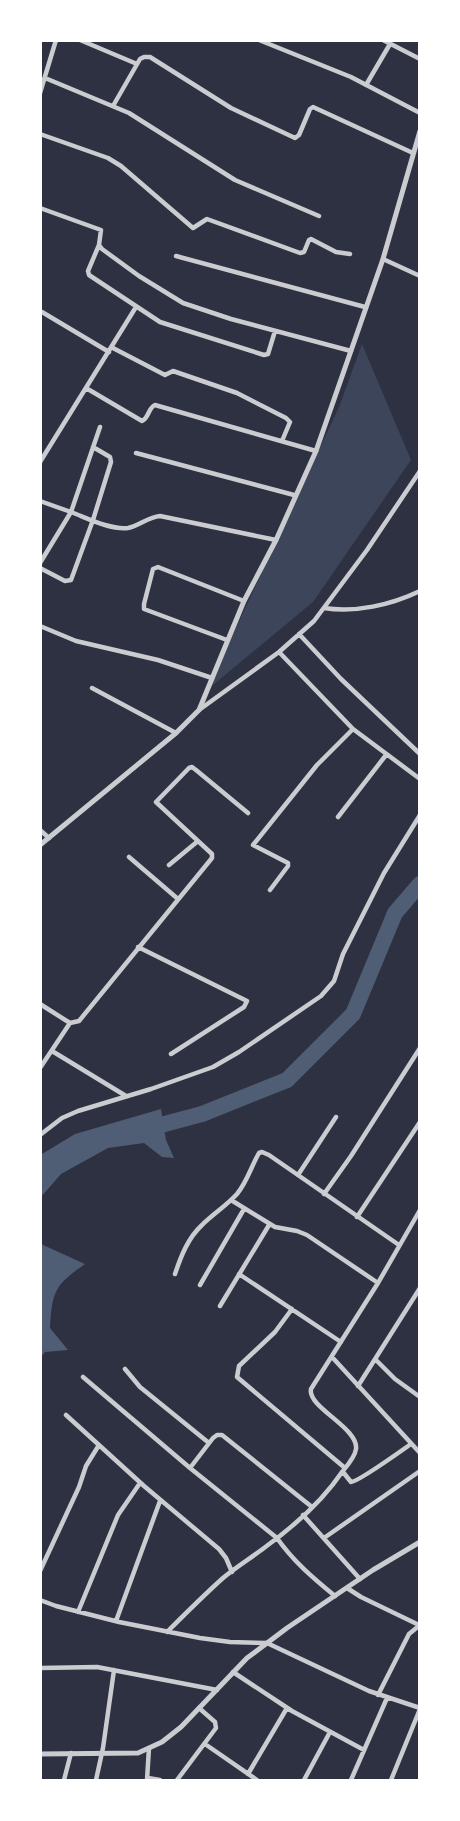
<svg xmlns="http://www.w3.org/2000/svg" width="460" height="1821" viewBox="0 0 460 1821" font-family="'PT Sans Narrow',sans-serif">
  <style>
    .green { fill: #3c4559 }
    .water { fill: #4f5d75 }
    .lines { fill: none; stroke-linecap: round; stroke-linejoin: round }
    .river { stroke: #4f5d75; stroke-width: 16 }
    .minor { stroke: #caccd0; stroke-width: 4.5 }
    .tertiary { stroke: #caccd0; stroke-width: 5 }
  </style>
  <rect width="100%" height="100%" fill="#2d3142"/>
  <path class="green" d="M 362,344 L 411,460 L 313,602 L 207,690 L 339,407 Z"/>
  <path class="water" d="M 161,1109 L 166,1140 L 174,1158 L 162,1157 L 144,1143 L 108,1148 L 61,1174 L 41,1197 L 42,1154 L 75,1134 Z
    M 41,1244 L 85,1264 C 55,1285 52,1291 50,1328 L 68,1350 L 45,1352 L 41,1357 Z"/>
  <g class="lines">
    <path class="river" d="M 142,1130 L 202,1114 L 287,1080 L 353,1014 L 395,913 L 420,884"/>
    <path class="minor" d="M 80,40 L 137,64
      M 259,40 L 351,77 L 420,113
      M 383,40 L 420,59
      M 45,78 L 129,113 L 235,180 L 319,216
      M 366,85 L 390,44
      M 40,93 L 56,40
      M 113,106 L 140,59 L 144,57 L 150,57 L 231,108 L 295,138 L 299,135 L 310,109 L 313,107 L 413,153
      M 40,134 L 108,158 L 121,166 L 193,228 L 207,219 L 300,253 L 304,252 L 309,240 L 311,239 L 336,252 L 350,254
      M 40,208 L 101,230 L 99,245 L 102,249 L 139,276 L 183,303 L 231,319 L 351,351
      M 99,245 L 88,271 L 89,275 L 160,322 L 264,355 L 268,354 L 275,331
      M 176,256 L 365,307
      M 383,259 L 420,276
      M 42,312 L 109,352
      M 111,347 L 165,375 L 173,371 L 237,393 L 286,418 L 290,422 L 282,441
      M 86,388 L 142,421 C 149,418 148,408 155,405 L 316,451
      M 100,427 L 71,512 C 87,518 110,530 128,528 C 139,526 148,517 160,516 L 276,540
      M 136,453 L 294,495
      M 40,462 L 136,307
      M 40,501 L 71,512 L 40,563
      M 40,568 L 65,581 L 71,580 L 93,520 L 111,462 L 110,457 L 93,447
      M 324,608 C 355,613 391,605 420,591
      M 40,626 L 76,641 L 158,660 L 212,678
      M 299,634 L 341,679 L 420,754
      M 227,640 L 144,609 L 144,604 L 153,569 L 158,567 L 244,601
      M 279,652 L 353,729 L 420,779
      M 92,688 L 176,733
      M 199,710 L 279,652 L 314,621 L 367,550 L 420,471
      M 338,817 L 386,755
      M 40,830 L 49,838
      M 129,857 L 178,899
      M 169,865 L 198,841
      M 270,890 L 288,866 L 288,863 L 253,845 L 317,765 L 353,729
      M 138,947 L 247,1001 L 244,1007 L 171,1054
      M 40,1004 L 70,1023 L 79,1021 L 212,858 L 212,854 L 156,802 L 189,768 L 192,767 L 196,770 L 248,813
      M 52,1051 L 126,1096
      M 40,1068 L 70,1023
      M 40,1135 L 62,1118 L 78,1111 L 151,1089 L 213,1067 L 239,1052 L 321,996 L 334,981 L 343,954 L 384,873 L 420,815
      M 298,1175 L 336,1117
      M 324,1194 L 351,1156 L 420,1048
      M 231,1200 L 275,1227 L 297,1231 L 307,1235 L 378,1283
      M 357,1217 L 420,1122
      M 175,1274 C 181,1256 188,1238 202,1225 C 213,1214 226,1206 237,1194 C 247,1182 251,1167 259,1153 L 262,1152 L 269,1155 L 399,1245
      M 239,1274 L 341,1342
      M 200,1285 L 244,1209
      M 220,1306 L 269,1225
      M 292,1309 L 275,1332 L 239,1366 L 237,1377 L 345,1468
      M 332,1357 L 420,1453
      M 376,1360 L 395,1379 L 420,1397
      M 125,1369 L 140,1387 L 209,1443
      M 83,1377 L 190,1468 L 277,1538 C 293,1561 313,1578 335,1596
      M 358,1386 L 420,1288
      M 66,1415 L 144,1486 L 219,1549 L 226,1558 L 232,1572
      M 190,1468 L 213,1438 L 217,1435 L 222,1435 L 312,1507
      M 343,1472 L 351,1482 C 358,1482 401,1451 411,1444
      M 303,1515 L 360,1579
      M 324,1538 L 420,1471
      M 40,1571 L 79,1487 L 86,1466 L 99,1445
      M 347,1588 L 361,1597 L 419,1625
      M 40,1600 L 56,1606 L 119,1622 L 200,1638 L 230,1642 L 267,1643 L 369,1691 L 420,1708
      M 78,1612 L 118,1515 L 140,1483
      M 116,1621 L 160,1501
      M 167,1632 C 185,1614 204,1595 223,1578 C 236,1567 251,1558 264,1548 C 293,1527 322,1502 342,1472 C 347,1466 355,1457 356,1449 C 359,1428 307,1407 311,1389 L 378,1283 L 420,1210
      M 40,1668 L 97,1667 L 217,1690
      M 233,1672 L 292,1711 L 364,1750
      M 378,1695 L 409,1634 L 420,1625
      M 205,1744 L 257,1780
      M 248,1774 L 287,1708
      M 148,1778 L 160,1780
      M 64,1780 L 71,1753
      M 96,1780 L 103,1748 L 114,1670
      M 147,1780 L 149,1748
      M 177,1780 L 216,1728 L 215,1722 L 199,1708
      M 304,1780 L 330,1732
      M 351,1780 L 387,1698
      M 391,1780 L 420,1709"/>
    <path class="tertiary" d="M 40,845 L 176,733 L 199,710 L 244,601 L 276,540 L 316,451 L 383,259 L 420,131
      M 40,1754 L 138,1753 L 162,1742 L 181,1727 L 247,1658 L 287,1628 L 373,1570 L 420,1542"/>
  </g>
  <rect width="460" height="1821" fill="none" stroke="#ffffff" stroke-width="84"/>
</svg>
